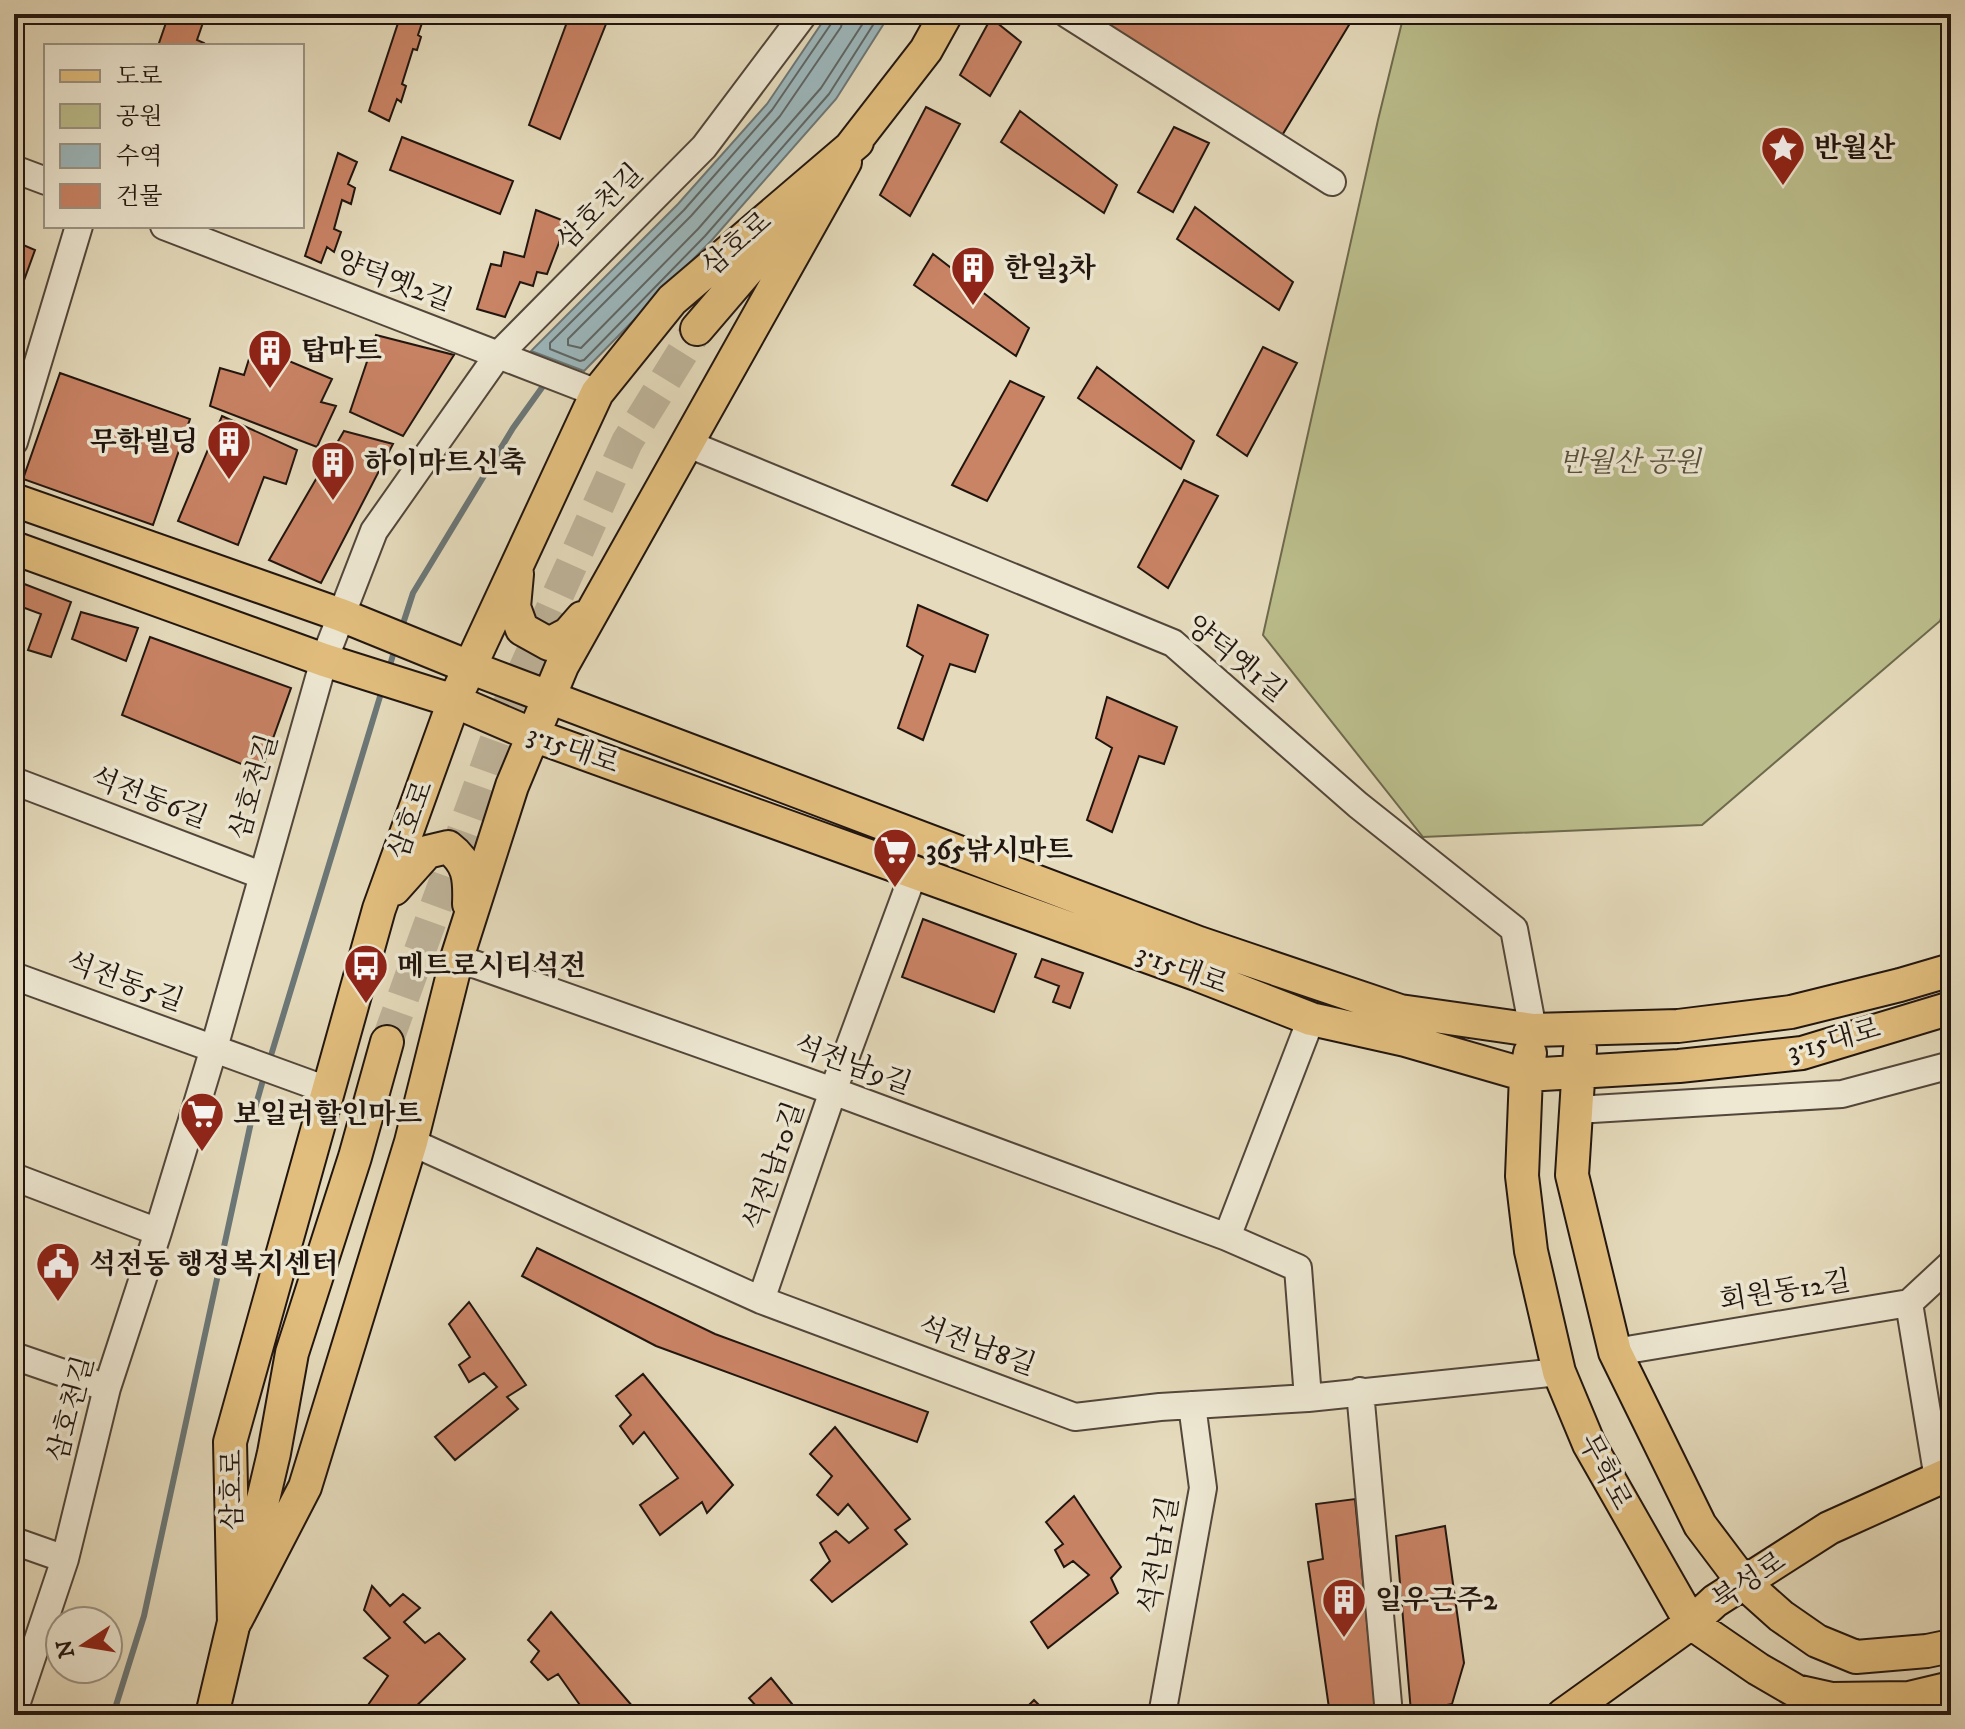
<svg xmlns="http://www.w3.org/2000/svg" width="1965" height="1729" viewBox="0 0 1965 1729" font-family="'IM FELL DW Pica','Noto Serif KR',serif">
  <style>
    .green { fill: #bbbe8c; stroke: #6e6a4e; stroke-width: 2 }
    .water { fill: #9cb8bd; stroke: #6b7777; stroke-width: 2 }
    .lines { fill: none; stroke-linecap: round; stroke-linejoin: round }
    .shore { stroke: #5e6666; stroke-width: 2 }
    .stream { stroke: #6b7777; stroke-width: 6 }
    .building { fill: #c98365; stroke: #21150f; stroke-width: 2 }
    .major-tunnel { stroke: #beb399; stroke-width: 32; stroke-dasharray: 32 16; stroke-linecap: butt }
    .minor-casing { stroke: #52463a; stroke-width: 30 }
    .major-casing { stroke: #21150f; stroke-width: 36 }
    .minor { stroke: #eee8d3; stroke-width: 26 }
    .major { stroke: #e2be7e; stroke-width: 32 }
    .labels { text-anchor: middle; dominant-baseline: central; stroke-width: 7; stroke-linejoin: round; paint-order: stroke }
    .poi-label { font-size: 28px; font-weight: bold; fill: #21150f; stroke: #eee8d3; text-anchor: start }
    .street-label { font-size: 28px; fill: #21150f; stroke: #eee8d3 }
    .park-label { font-size: 28px; font-style: italic; fill: #57503b; stroke: #eee8d3 }
  </style>
  <rect width="100%" height="100%" fill="#e5dbbc"/>
  <filter id="stains"><feTurbulence type="fractalNoise" baseFrequency=".0025" numOctaves="4"/><feColorMatrix values="0 0 0 0 .2 0 0 0 0 .09 0 0 0 0 .02 0 0 0 .5 -.17"/></filter>
  <radialGradient id="worn" r=".72"><stop offset=".6" stop-color="#630" stop-opacity="0"/><stop offset="1" stop-color="#630" stop-opacity=".3"/></radialGradient>
  <path class="green" d="M 1404,14 L 1951,14 L 1951,587 L 1940,621 L 1702,825 L 1423,837 L 1263,635 L 1378,120 Z"/>
  <path class="water" d="M 828,14 L 890,14 L 836,99 L 711,241 L 584,371 L 531,351 L 678,204 L 767,104 Z"/>
  <g class="lines">
    <path class="shore" d="M 834,14 L 833,21 L 772,110 L 684,210 L 550,343 L 550,349 L 580,361 L 584,360 L 705,236 L 829,94 L 880,14
      M 844,14 L 841,27 L 780,116 L 691,216 L 568,339 L 568,345 L 581,348 L 698,229 L 821,88 L 869,14"/>
    <path class="stream" d="M 401,630 L 413,593 L 513,428 L 546,382
      M 388,672 L 395,648
      M 269,1062 L 382,690
      M 113,1715 L 144,1616 L 251,1122 L 265,1073"/>
  </g>
  <path class="building" d="M 169,14 L 206,14 L 197,40 L 204,43 L 203,46 L 158,46 Z
    M 401,14 L 425,14 L 418,35 L 421,37 L 417,50 L 413,49 L 402,84 L 406,86 L 401,102 L 397,99 L 389,121 L 369,111 Z
    M 570,14 L 610,14 L 560,139 L 529,125 Z
    M 1077,14 L 1344,14 L 1352,20 L 1278,142 Z
    M 991,18 L 1021,42 L 990,96 L 960,75 Z
    M 926,107 L 960,124 L 910,216 L 880,195 Z
    M 1020,111 L 1117,185 L 1104,213 L 1001,142 Z
    M 1174,127 L 1209,143 L 1173,212 L 1138,192 Z
    M 402,137 L 513,181 L 500,214 L 390,170 Z
    M 338,153 L 357,162 L 348,184 L 355,188 L 351,204 L 342,200 L 334,229 L 341,232 L 334,252 L 327,247 L 321,263 L 305,256 Z
    M 1195,207 L 1293,282 L 1279,310 L 1177,239 Z
    M 536,210 L 567,222 L 547,274 L 537,272 L 533,286 L 520,282 L 505,317 L 477,309 L 491,264 L 501,266 L 504,252 L 524,257 Z
    M 14,241 L 35,250 L 14,308 Z
    M 933,254 L 1029,328 L 1016,356 L 914,285 Z
    M 376,335 L 454,355 L 403,436 L 350,412 Z
    M 253,346 L 332,379 L 321,402 L 336,406 L 317,447 L 210,406 L 220,368 L 244,375 Z
    M 1263,347 L 1297,363 L 1247,456 L 1217,435 Z
    M 1097,367 L 1194,441 L 1181,469 L 1078,398 Z
    M 60,373 L 190,419 L 153,525 L 23,479 Z
    M 1010,381 L 1044,397 L 987,501 L 952,485 Z
    M 222,416 L 297,450 L 286,484 L 264,477 L 238,545 L 178,521 Z
    M 344,431 L 393,444 L 321,583 L 269,560 Z
    M 1184,480 L 1218,496 L 1168,588 L 1138,567 Z
    M 14,580 L 71,602 L 51,657 L 28,650 L 41,614 L 14,604 Z
    M 918,605 L 988,635 L 975,672 L 950,664 L 923,740 L 898,728 L 923,656 L 907,646 Z
    M 81,612 L 138,628 L 126,661 L 72,639 Z
    M 150,637 L 291,688 L 261,772 L 122,715 Z
    M 1107,697 L 1177,727 L 1164,764 L 1139,756 L 1112,832 L 1087,820 L 1112,748 L 1096,738 Z
    M 923,919 L 1016,954 L 994,1012 L 902,977 Z
    M 1042,959 L 1083,973 L 1070,1008 L 1053,1002 L 1059,986 L 1035,977 Z
    M 537,1248 L 715,1334 L 928,1412 L 917,1442 L 656,1346 L 522,1276 Z
    M 469,1302 L 526,1385 L 507,1397 L 518,1409 L 455,1460 L 435,1437 L 497,1387 L 484,1373 L 469,1382 L 459,1365 L 470,1357 L 449,1324 Z
    M 643,1374 L 733,1485 L 707,1513 L 702,1502 L 660,1535 L 640,1505 L 678,1478 L 644,1432 L 633,1444 L 620,1426 L 631,1415 L 616,1396 Z
    M 835,1427 L 910,1519 L 895,1530 L 907,1544 L 832,1602 L 811,1580 L 830,1561 L 820,1543 L 836,1531 L 849,1543 L 868,1528 L 848,1504 L 838,1515 L 817,1495 L 832,1476 L 810,1454 Z
    M 1074,1496 L 1121,1567 L 1111,1578 L 1118,1593 L 1048,1648 L 1031,1622 L 1089,1575 L 1073,1561 L 1064,1567 L 1055,1550 L 1063,1544 L 1046,1522 Z
    M 1355,1499 L 1376,1715 L 1330,1715 L 1308,1562 L 1323,1559 L 1316,1504 Z
    M 1445,1526 L 1464,1663 L 1452,1704 L 1411,1712 L 1396,1536 Z
    M 372,1586 L 390,1606 L 403,1594 L 420,1608 L 404,1622 L 425,1643 L 439,1633 L 465,1659 L 407,1715 L 380,1715 L 368,1705 L 388,1676 L 364,1658 L 390,1638 L 364,1610 Z
    M 551,1612 L 640,1715 L 587,1715 L 558,1674 L 548,1680 L 531,1662 L 539,1651 L 528,1640 Z
    M 771,1678 L 801,1715 L 764,1715 L 749,1698 Z
    M 1034,1700 L 1049,1715 L 1019,1715 Z"/>
  <g class="lines">
    <path class="major-tunnel" d="M 387,1042 L 510,701 L 627,442 L 697,329"/>
    <g class="minor-casing">
      <path id="minor" d="M 1067,14 L 1332,182
        M 14,169 L 46,181
        M 164,226 L 597,393
        M 14,442 L 79,226
        M 686,443 L 1173,643 L 1358,805 L 1514,929 L 1533,1030
        M 14,781 L 261,875
        M 457,958 L 833,1091 L 1227,1237 L 1298,1268 L 1308,1398
        M 14,976 L 330,1091
        M 1576,1110 L 1842,1094 L 1951,1065
        M 411,1142 L 761,1300 L 1075,1417 L 1160,1407 L 1308,1398 L 1559,1372
        M 14,1177 L 158,1232
        M 1227,1237 L 1311,1019
        M 761,1300 L 833,1091 L 914,872
        M 1909,1303 L 1938,1479
        M 1615,1352 L 1909,1303 L 1951,1264
        M 14,1356 L 107,1388
        M 1360,1391 L 1389,1715
        M 14,1541 L 65,1559
        M 14,1711 L 65,1559 L 107,1388 L 158,1232 L 214,1048 L 324,660 L 374,531 L 498,355 L 704,147 L 804,14
        M 1162,1715 L 1203,1488 L 1192,1405"/>
    </g>
    <g class="major-casing">
      <path id="major" d="M 843,157 L 926,50 L 946,14
        M 697,329 L 793,217
        M 14,500 L 341,615 L 469,667 L 1199,943 L 1400,1011 L 1533,1030 L 1678,1026 L 1791,1012 L 1900,985 L 1951,970
        M 14,548 L 324,660 L 454,701 L 533,735 L 1196,974 L 1311,1019 L 1405,1040 L 1526,1075 L 1679,1066 L 1802,1053 L 1951,1008
        M 517,574 L 514,607 L 522,629 L 549,644 L 568,634 L 582,618
        M 394,889 L 427,852 L 448,847 C 469,863 470,878 469,904
        M 1580,1049 L 1572,1175 L 1615,1352 L 1700,1525 L 1743,1582 L 1781,1616 L 1817,1641 L 1856,1657 L 1927,1651 L 1951,1646
        M 1530,1053 L 1526,1075 L 1522,1176 L 1531,1251 L 1559,1372 L 1589,1444 L 1691,1623 L 1758,1669 L 1796,1691 L 1832,1699 L 1909,1698 L 1951,1688
        M 236,1620 L 305,1487 L 411,1142 L 457,958 L 512,786 L 562,666 L 845,162
        M 234,1624 L 230,1442 L 379,909 L 454,701 L 597,393 L 672,300 L 857,142
        M 212,1715 L 274,1453 L 292,1353 L 355,1157 L 387,1042
        M 1563,1715 L 1691,1623 L 1715,1601 L 1829,1528 L 1951,1473"/>
    </g>
    <use href="#minor" class="minor"/>
    <use href="#major" class="major"/>
  </g>
  <defs>
    <g id="sight-pin" transform="scale(2.3)"><path d="M0 17L-7.5 6A9.5 9.5 0 1 1 7.5 6Z" fill="#8f2418" stroke="#eee8d3"/><path d="M0-6L1.8-2.2L6-1.7L2.9 1.2L3.7 5.4L0 3.3L-3.7 5.4L-2.9 1.2L-6-1.7L-1.8-2.2Z" fill="#fff"/></g>
    <g id="building-pin" transform="scale(2.3)"><path d="M0 17L-7.5 6A9.5 9.5 0 1 1 7.5 6Z" fill="#8f2418" stroke="#eee8d3"/><path d="M-4-6H4V6H1V3H-1V6H-4ZM-2.5-4.3h1.7v1.8h-1.7ZM.8-4.3h1.7v1.8H.8ZM-2.5-1h1.7V.8h-1.7ZM.8-1h1.7V.8H.8Z" fill="#fff"/></g>
    <g id="supermarket-pin" transform="scale(2.3)"><path d="M0 17L-7.5 6A9.5 9.5 0 1 1 7.5 6Z" fill="#8f2418" stroke="#eee8d3"/><path d="M-6-5.5h2.5l.6 2H6L4.5 2H-2.5L-4.4-4H-6ZM-1.5 3.2a1.3 1.3 0 1 0 .1 0ZM3 3.2a1.3 1.3 0 1 0 .1 0Z" fill="#fff"/></g>
    <g id="bus-pin" transform="scale(2.3)"><path d="M0 17L-7.5 6A9.5 9.5 0 1 1 7.5 6Z" fill="#8f2418" stroke="#eee8d3"/><path d="M-5-6H5V4H4V6H2V4H-2V6H-4V4H-5ZM-3.5-4V0h7V-4ZM-3.5 1.2v1.5H-2V1.2ZM2 1.2v1.5H3.5V1.2Z" fill="#fff"/></g>
    <g id="civic-pin" transform="scale(2.3)"><path d="M0 17L-7.5 6A9.5 9.5 0 1 1 7.5 6Z" fill="#8f2418" stroke="#eee8d3"/><path d="M-.6-6.5H3V-4.5H.6V-3L4-1V1h2V6H-6V1h2V-1L-.6-3ZM-1.2 2.5V6h2.4V2.5Z" fill="#fff"/></g>
  </defs>
  <g fill-rule="evenodd">
    <use href="#sight-pin" x="1783" y="148"/>
    <use href="#building-pin" x="973" y="268"/>
    <use href="#building-pin" x="270" y="351"/>
    <use href="#building-pin" x="229" y="442"/>
    <use href="#building-pin" x="333" y="463"/>
    <use href="#supermarket-pin" x="895" y="850"/>
    <use href="#bus-pin" x="366" y="966"/>
    <use href="#supermarket-pin" x="202" y="1114"/>
    <use href="#civic-pin" x="58" y="1264"/>
    <use href="#building-pin" x="1344" y="1600"/>
  </g>
  <g class="labels">
    <g class="poi-label">
      <text x="1814" y="148">반월산</text>
      <text x="1004" y="268">한일3차</text>
      <text x="301" y="351">탑마트</text>
      <text x="198" y="442" text-anchor="end">무학빌딩</text>
      <text x="364" y="463">하이마트신축</text>
      <text x="926" y="850">365낚시마트</text>
      <text x="397" y="966">메트로시티석전</text>
      <text x="233" y="1114">보일러할인마트</text>
      <text x="89" y="1264">석전동 행정복지센터</text>
      <text x="1375" y="1600">일우근주2</text>
    </g>
    <g class="street-label">
      <text transform="translate(600 207) rotate(-45)">삼호천길</text>
      <text transform="translate(737 244) rotate(-41)">삼호로</text>
      <text transform="translate(394 281) rotate(21)">양덕옛2길</text>
      <text transform="translate(1236 659) rotate(39)">양덕옛1길</text>
      <text transform="translate(573 749) rotate(20)">3·15대로</text>
      <text transform="translate(254 787) rotate(-74)">삼호천길</text>
      <text transform="translate(149 798) rotate(21)">석전동6길</text>
      <text transform="translate(411 820) rotate(-70)">삼호로</text>
      <text transform="translate(1182 969) rotate(21)">3·15대로</text>
      <text transform="translate(125 982) rotate(20)">석전동5길</text>
      <text transform="translate(1834 1040) rotate(-15)">3·15대로</text>
      <text transform="translate(853 1065) rotate(20)">석전남9길</text>
      <text transform="translate(774 1166) rotate(-71)">석전남10길</text>
      <text transform="translate(1785 1291) rotate(-9)">회원동12길</text>
      <text transform="translate(977 1346) rotate(20)">석전남8길</text>
      <text transform="translate(71 1409) rotate(-75)">삼호천길</text>
      <text transform="translate(1605 1472) rotate(62)">무학로</text>
      <text transform="translate(232 1490) rotate(-90)">삼호로</text>
      <text transform="translate(1159 1555) rotate(-80)">석전남1길</text>
      <text transform="translate(1749 1581) rotate(-34)">북성로</text>
    </g>
    <g class="park-label">
      <text x="1630" y="462">반월산 공원</text>
    </g>
  </g>
  <rect width="1965" height="1729" fill="none" stroke="#e5dbbc" stroke-width="48"/>
  <rect x="16" y="16" width="1933" height="1697" fill="none" stroke="#21150f" stroke-width="4"/>
  <rect x="24" y="24" width="1917" height="1681" fill="none" stroke="#21150f" stroke-width="2"/>
  <rect x="44" y="44" width="260" height="184" fill="#eee8d3" stroke="#9c9485" stroke-width="2"/>
  <rect x="60" y="70" width="40" height="12" fill="#e2be7e" stroke="#9c9485" stroke-width="2"/>
  <text x="116" y="84" font-size="24" fill="#21150f">도로</text>
  <rect x="60" y="104" width="40" height="24" fill="#bbbe8c" stroke="#9c9485" stroke-width="2"/>
  <text x="116" y="124" font-size="24" fill="#21150f">공원</text>
  <rect x="60" y="144" width="40" height="24" fill="#9cb8bd" stroke="#9c9485" stroke-width="2"/>
  <text x="116" y="164" font-size="24" fill="#21150f">수역</text>
  <rect x="60" y="184" width="40" height="24" fill="#c98365" stroke="#9c9485" stroke-width="2"/>
  <text x="116" y="204" font-size="24" fill="#21150f">건물</text>
  <g transform="translate(84 1645) rotate(258)"><circle r="38" fill="#eee8d3" stroke="#9c9485" stroke-width="2"/>
  <path d="M0-6L14 30L0 20L-14 30Z" fill="#8f2418"/>
  <text y="-12" font-size="22" font-weight="bold" text-anchor="middle" fill="#21150f">N</text>
  </g>
  <rect width="100%" height="100%" filter="url(#stains)"/>
  <rect width="100%" height="100%" fill="url(#worn)"/>
</svg>
